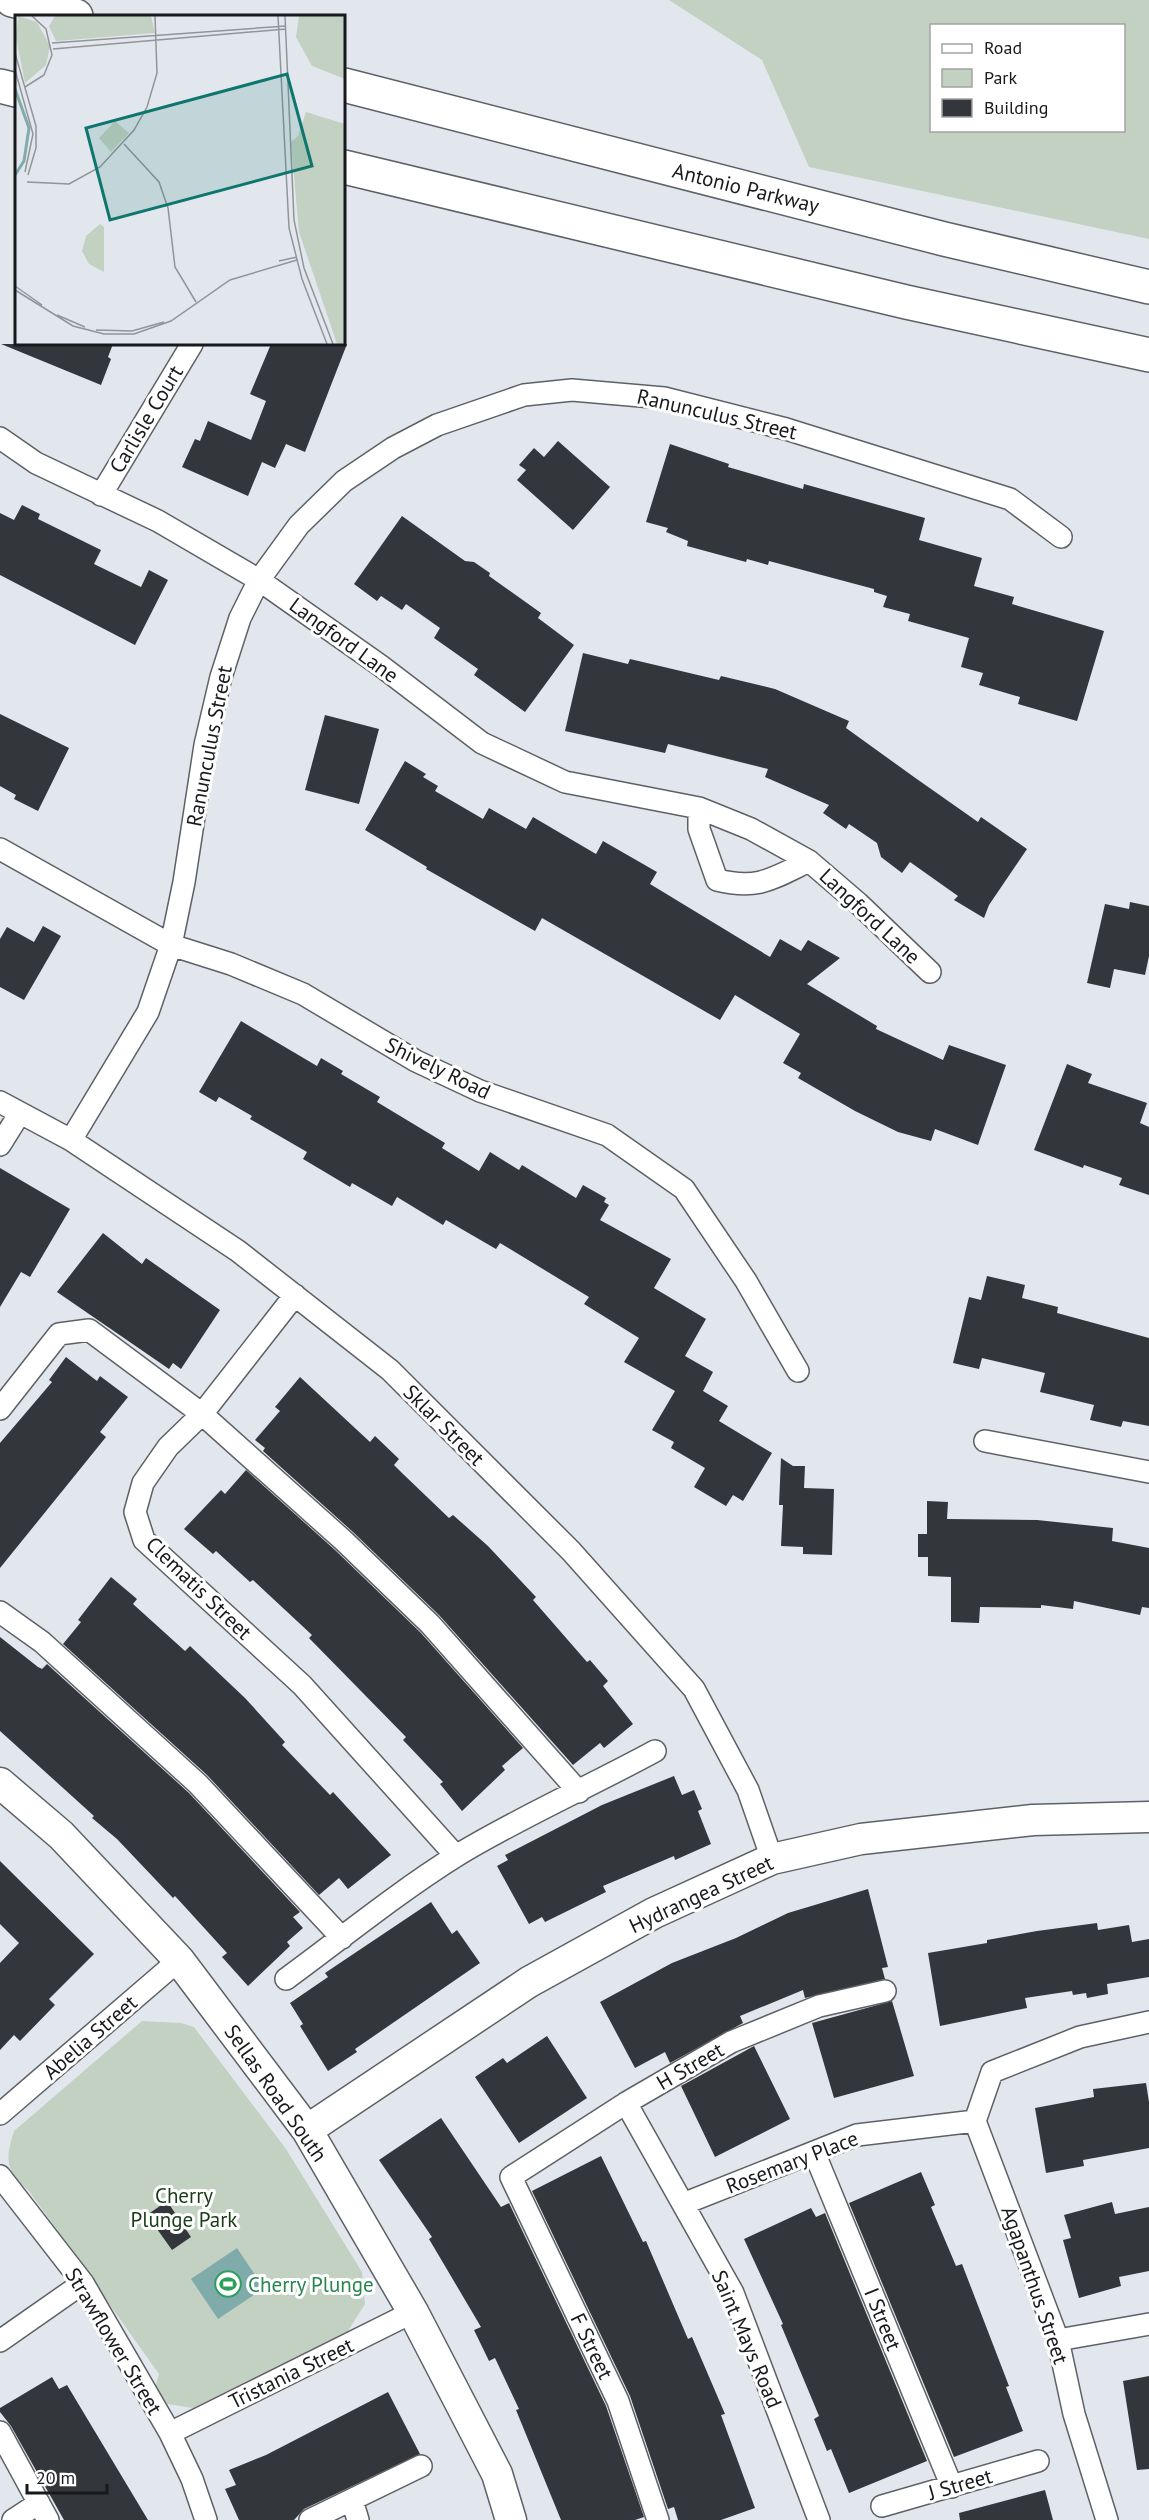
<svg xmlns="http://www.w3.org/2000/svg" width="1149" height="2520" viewBox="0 0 1149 2520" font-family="'PT Sans',sans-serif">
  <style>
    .green { fill: #c2d1c1; fill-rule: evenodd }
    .water { fill: #80abab }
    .building { fill: #33373c }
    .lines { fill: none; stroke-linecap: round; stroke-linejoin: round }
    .street-casing { stroke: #5d6167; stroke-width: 24 }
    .secondary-casing { stroke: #5d6167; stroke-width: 33 }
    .primary-casing { stroke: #5d6167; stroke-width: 36 }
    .street { stroke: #fff; stroke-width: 21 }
    .secondary { stroke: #fff; stroke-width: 30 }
    .primary { stroke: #fff; stroke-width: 33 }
    .labels { text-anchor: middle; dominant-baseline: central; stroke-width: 6; stroke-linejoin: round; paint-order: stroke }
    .street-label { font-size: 21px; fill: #18191c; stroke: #fff }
    .park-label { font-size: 21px; fill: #193d17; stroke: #fff }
    .leisure-label { font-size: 21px; fill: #27864d; stroke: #fff; text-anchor: start }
    .inset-river { fill: none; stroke: #80abab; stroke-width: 3 }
    .inset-road { fill: none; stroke: #91959a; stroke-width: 1.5 }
    .view { fill: #0f766e; fill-opacity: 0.15; stroke: #0f766e; stroke-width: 3 }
    .inset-edge { fill: none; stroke: #18191c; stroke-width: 3 }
  </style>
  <rect width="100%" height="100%" fill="#e2e7ee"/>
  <path class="green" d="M 669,0 L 1149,0 L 1149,239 L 809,167 L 762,60 ZM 932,26 L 1124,26 L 1124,130 L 932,130 Z
    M 142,2021 L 181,2023 L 194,2027 L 286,2149 L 362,2272 L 365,2304 L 348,2331 L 193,2408 L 162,2403 L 155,2388 L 159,2374 L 29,2191 C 5,2171 5,2160 14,2131 Z"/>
  <path class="water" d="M 237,2248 L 264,2288 L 218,2319 L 191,2279 Z"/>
  <path class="building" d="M 1,344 L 113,344 L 108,357 L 111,359 L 101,385 Z
    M 271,344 L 347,344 L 305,452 L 286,444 L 275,468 L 262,462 L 248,496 L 182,467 L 195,439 L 200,441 L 208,421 L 251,440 L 266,401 L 250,394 Z
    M 558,441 L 610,487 L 573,530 L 517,480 L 526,470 L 519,465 L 534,448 L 544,457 Z
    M 670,444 L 729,464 L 728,467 L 803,489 L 804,484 L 925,518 L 919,540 L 982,558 L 974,586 L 1014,597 L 1012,604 L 1104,631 L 1077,721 L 1018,704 L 1020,697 L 979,685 L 983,673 L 961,667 L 969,638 L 908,621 L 910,614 L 883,607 L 887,596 L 874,592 L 874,589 L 769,561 L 768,565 L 747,559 L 746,562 L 687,546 L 688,541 L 666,532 L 668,528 L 646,522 Z
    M 22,505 L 40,514 L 38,519 L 101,550 L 94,564 L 141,587 L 149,570 L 168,580 L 135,645 L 0,575 L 0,513 L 14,520 Z
    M 402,516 L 465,561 L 474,562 L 490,573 L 489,576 L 541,613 L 538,618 L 574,645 L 525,712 L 474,675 L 478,669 L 434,638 L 440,628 L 406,604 L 402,610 L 381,596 L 377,601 L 354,584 Z
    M 583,653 L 628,664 L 630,659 L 719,680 L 721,676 L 775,689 L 849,721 L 846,728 L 914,777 L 978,822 L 981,817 L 1027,849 L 989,905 L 984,918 L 954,900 L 958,896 L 910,862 L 902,873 L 881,857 L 877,843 L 849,824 L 846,829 L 823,813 L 829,805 L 765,777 L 768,769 L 668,744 L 665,753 L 565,731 Z
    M 0,714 L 69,748 L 38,811 L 14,799 L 16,795 L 0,786 Z
    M 325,715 L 379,729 L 359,804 L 305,790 Z
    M 405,761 L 426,774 L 423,777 L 438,786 L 435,791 L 483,819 L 489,808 L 526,829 L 533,817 L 596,854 L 603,841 L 657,872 L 650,884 L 770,957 L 780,939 L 801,951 L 808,940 L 840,958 L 807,984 L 877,1026 L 876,1029 L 943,1060 L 949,1045 L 1006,1065 L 978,1145 L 935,1129 L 931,1141 L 898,1132 L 855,1111 L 798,1078 L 801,1073 L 783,1063 L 800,1034 L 735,995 L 720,1020 L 542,918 L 535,931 L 426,869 L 427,867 L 365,830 Z
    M 1130,902 L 1149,906 L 1149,956 L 1145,975 L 1114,969 L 1110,988 L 1087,983 L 1105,904 L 1129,909 Z
    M 43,926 L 61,936 L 24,1000 L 0,987 L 0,939 L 7,927 L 34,942 Z
    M 241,1021 L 317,1066 L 321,1058 L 343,1071 L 341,1074 L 380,1097 L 377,1102 L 445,1143 L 442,1148 L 479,1171 L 490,1152 L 519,1170 L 522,1165 L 576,1198 L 583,1185 L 606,1198 L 604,1202 L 609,1205 L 600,1220 L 671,1259 L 654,1288 L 706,1319 L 685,1356 L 713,1372 L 703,1391 L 728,1406 L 719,1421 L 772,1453 L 743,1501 L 733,1495 L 726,1506 L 694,1487 L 705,1468 L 671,1448 L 674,1442 L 652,1430 L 675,1391 L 624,1362 L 639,1338 L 584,1304 L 589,1297 L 500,1243 L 496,1249 L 446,1220 L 443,1225 L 397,1197 L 392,1206 L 352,1183 L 350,1187 L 303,1159 L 307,1152 L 250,1119 L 252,1116 L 219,1097 L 216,1102 L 199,1092 Z
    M 1067,1064 L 1092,1074 L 1088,1083 L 1147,1103 L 1140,1123 L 1149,1127 L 1149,1195 L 1119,1185 L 1122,1178 L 1084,1165 L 1083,1168 L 1034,1150 Z
    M 0,1168 L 70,1209 L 30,1277 L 21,1272 L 0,1307 Z
    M 103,1233 L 142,1264 L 146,1258 L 220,1310 L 181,1369 L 173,1363 L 169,1369 L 57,1292 Z
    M 987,1276 L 1025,1285 L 1022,1298 L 1058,1307 L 1057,1313 L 1149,1338 L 1149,1426 L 1123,1421 L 1121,1427 L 1090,1420 L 1094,1405 L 1040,1392 L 1045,1373 L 982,1358 L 979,1369 L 953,1363 L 969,1297 L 981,1300 Z
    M 66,1357 L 97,1381 L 100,1376 L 128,1397 L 100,1432 L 106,1437 L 0,1568 L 0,1443 L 52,1382 L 49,1380 Z
    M 300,1377 L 370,1442 L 375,1436 L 399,1459 L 394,1465 L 402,1473 L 449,1518 L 453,1515 L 488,1546 L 536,1597 L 533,1600 L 587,1662 L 590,1660 L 608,1681 L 603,1686 L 633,1724 L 604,1748 L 600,1743 L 573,1765 L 439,1615 L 353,1532 L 263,1451 L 265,1448 L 255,1440 L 280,1411 L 275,1407 Z
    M 781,1458 L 793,1466 L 805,1466 L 804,1488 L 834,1489 L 832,1555 L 803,1554 L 803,1547 L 781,1546 L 783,1505 L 779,1505 Z
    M 246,1470 L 335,1550 L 421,1633 L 523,1748 L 502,1766 L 505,1770 L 462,1811 L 440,1784 L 443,1782 L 403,1740 L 406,1737 L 309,1638 L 312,1635 L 253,1580 L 250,1582 L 216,1551 L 213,1554 L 184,1529 L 221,1490 L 225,1494 Z
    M 927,1501 L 948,1502 L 947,1519 L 1037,1520 L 1113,1528 L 1112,1541 L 1149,1548 L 1149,1608 L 1142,1607 L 1140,1615 L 1074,1601 L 1073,1609 L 1041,1605 L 1041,1608 L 980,1607 L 979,1623 L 951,1622 L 951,1577 L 928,1576 L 928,1557 L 918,1557 L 918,1534 L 927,1534 Z
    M 111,1577 L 137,1599 L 133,1604 L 185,1651 L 190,1646 L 245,1698 L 285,1742 L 282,1745 L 330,1795 L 333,1792 L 391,1855 L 348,1889 L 339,1878 L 319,1895 L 207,1775 L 63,1644 L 81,1622 L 78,1620 Z
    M 0,1637 L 38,1667 L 42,1669 L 47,1664 L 189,1793 L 300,1912 L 293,1917 L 303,1928 L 287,1942 L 290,1946 L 248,1986 L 222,1957 L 227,1953 L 175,1896 L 173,1898 L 117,1839 L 92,1818 L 94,1816 L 0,1731 Z
    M 674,1776 L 682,1795 L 694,1790 L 702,1809 L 698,1811 L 711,1844 L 675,1860 L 674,1856 L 603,1886 L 606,1892 L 545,1922 L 542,1917 L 529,1924 L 497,1866 L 508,1860 L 505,1855 L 602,1805 Z
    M 0,1861 L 94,1954 L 49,1999 L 55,2005 L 20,2041 L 14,2035 L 0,2050 L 0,1963 L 19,1943 L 0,1924 Z
    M 868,1889 L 888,1967 L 882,1968 L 885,1979 L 805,1998 L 803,1990 L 740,2016 L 743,2023 L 670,2063 L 665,2052 L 635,2068 L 600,2002 L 672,1963 L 736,1938 L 788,1913 Z
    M 431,1902 L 452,1934 L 457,1930 L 480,1963 L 355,2049 L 357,2052 L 328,2071 L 300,2026 L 303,2024 L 290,2003 L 328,1977 L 325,1973 Z
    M 1097,1923 L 1098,1930 L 1129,1925 L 1132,1942 L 1149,1939 L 1149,1977 L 1107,1984 L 1108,1994 L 1087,1998 L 1086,1993 L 1073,1995 L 1072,1991 L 1025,1998 L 1027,2008 L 940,2026 L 928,1953 L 987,1943 L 987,1940 L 1037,1931 Z
    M 892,2001 L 914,2076 L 834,2098 L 812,2023 Z
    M 547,2036 L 587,2098 L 519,2143 L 475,2077 L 503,2058 L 507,2063 Z
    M 754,2046 L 790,2119 L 715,2157 L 681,2086 Z
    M 1146,2083 L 1149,2102 L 1149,2148 L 1083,2160 L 1084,2166 L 1046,2173 L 1035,2108 L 1094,2097 L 1093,2089 Z
    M 441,2118 L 501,2207 L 509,2203 L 606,2406 L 644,2517 L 635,2520 L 561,2520 L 516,2410 L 519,2409 L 495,2358 L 489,2361 L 474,2330 L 481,2327 L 429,2239 L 432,2237 L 379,2160 Z
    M 601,2156 L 643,2242 L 646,2241 L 688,2339 L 692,2337 L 725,2414 L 721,2415 L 755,2508 L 721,2520 L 678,2520 L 674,2507 L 668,2509 L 630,2396 L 532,2191 Z
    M 921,2172 L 935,2205 L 931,2207 L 956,2266 L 962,2264 L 1009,2386 L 1006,2387 L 1023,2431 L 954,2457 L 849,2203 Z
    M 167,2201 L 191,2237 L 172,2250 L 147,2215 Z
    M 1112,2202 L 1115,2214 L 1149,2207 L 1149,2271 L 1119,2277 L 1121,2286 L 1079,2298 L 1063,2240 L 1071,2238 L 1064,2215 Z
    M 811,2208 L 816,2217 L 825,2213 L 927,2461 L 849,2493 L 831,2449 L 827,2451 L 814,2419 L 819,2416 L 781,2325 L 783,2324 L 744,2239 Z
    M 1149,2376 L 1149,2469 L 1137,2470 L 1123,2381 Z
    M 52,2377 L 59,2389 L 67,2385 L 148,2520 L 64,2520 L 11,2426 L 0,2412 L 0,2408 Z
    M 388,2392 L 420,2454 L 304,2509 L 294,2520 L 239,2520 L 225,2489 L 236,2485 L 229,2470 L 266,2455 Z
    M 1045,2490 L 1053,2520 L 960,2520 L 959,2513 Z"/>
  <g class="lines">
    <g class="street-casing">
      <path id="street" d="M 0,438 L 36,463 L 158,521 L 259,580 L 381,666 L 482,743 L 565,782 L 699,808 L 751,829 L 809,861 L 858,903 L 930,972
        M 101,495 L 192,344
        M 699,808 L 699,829 L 717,880 C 758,890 772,879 809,861
        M 0,849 L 171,945 L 231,964 L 303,994 L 416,1061 L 480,1091 L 607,1135 L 684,1189 L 746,1281 L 798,1371
        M 0,1102 L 71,1140 L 238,1251 L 390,1370 L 571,1551 L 694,1689 L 748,1790 L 772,1859
        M 71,1140 L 148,1012 L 171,945 L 184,882 L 205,745 L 221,677 L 240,618 L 259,580 L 299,525 L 344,481 L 393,448 L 437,425 L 524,395 L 572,390 L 664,398 L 786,429 L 1010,499 L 1061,537
        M 0,1145 L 20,1113
        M 295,1295 L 202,1414 L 168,1447 L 143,1483 L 135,1512 L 144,1540 L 302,1685 L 456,1856
        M 0,1409 L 59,1334 L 89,1330 L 202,1414 L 344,1541 L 430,1624 L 579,1792
        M 985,1441 L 1149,1472
        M 0,1612 L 42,1642 L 198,1784 L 342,1938
        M 286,1979 C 342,1938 397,1893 456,1856 C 520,1817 589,1787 655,1751
        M 626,2103 L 733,2293 L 819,2520
        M 0,2114 L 179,1960
        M 975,2121 L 1058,2340 L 1074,2414 L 1107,2520
        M 975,2121 L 992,2072 L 1080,2037 L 1149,2022
        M 814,2152 L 952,2487
        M 0,2176 L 83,2283 L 170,2433 L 192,2479 L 206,2520
        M 683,2204 L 857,2135 L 975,2121
        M 1058,2340 L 1149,2324
        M 0,2341 L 83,2283
        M 0,2432 L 48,2520
        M 170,2433 L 413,2312
        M 352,2500 L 358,2520
        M 882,2506 L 1038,2461
        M 13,2520 L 39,2503
        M 310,2520 L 421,2466
        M 658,2520 L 618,2401 L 511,2177 L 626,2103 L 731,2042 L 819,2006 L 885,1991"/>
    </g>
    <g class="secondary-casing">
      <path id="secondary" d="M 0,1783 L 61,1835 L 179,1960 L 307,2130 L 413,2312 L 497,2474 L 511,2520
        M 307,2130 L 529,1982 L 654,1913 L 772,1859 L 861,1839 L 1033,1820 L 1149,1817"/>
    </g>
    <g class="primary-casing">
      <path id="primary" d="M 12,0 L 76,16
        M 344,85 L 944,239 L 1149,287
        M 0,86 L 16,90
        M 344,167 L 906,302 L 1149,355"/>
    </g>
    <use href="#street" class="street"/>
    <use href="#secondary" class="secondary"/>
    <use href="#primary" class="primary"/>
  </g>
  <defs>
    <g id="stadium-ring" transform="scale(1.35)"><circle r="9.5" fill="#fff" stroke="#2e9e5b" stroke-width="1.5"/><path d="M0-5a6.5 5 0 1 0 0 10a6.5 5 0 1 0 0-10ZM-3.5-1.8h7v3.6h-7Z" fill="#2e9e5b"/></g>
  </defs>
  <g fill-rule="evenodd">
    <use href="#stadium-ring" x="228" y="2284"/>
  </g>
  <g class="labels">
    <g class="street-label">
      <text transform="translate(746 188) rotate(14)">Antonio Parkway</text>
      <text transform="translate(717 414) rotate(13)">Ranunculus Street</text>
      <text transform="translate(146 419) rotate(-59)">Carlisle Court</text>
      <text transform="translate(344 640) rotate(36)">Langford Lane</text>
      <text transform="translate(209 746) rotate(-79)">Ranunculus Street</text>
      <text transform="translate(870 916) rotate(43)">Langford Lane</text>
      <text transform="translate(438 1068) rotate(26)">Shively Road</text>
      <text transform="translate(444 1425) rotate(45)">Sklar Street</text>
      <text transform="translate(199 1588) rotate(44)">Clematis Street</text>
      <text transform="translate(701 1894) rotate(-25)">Hydrangea Street</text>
      <text transform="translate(90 2037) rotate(-41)">Abelia Street</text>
      <text transform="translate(690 2066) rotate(-30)">H Street</text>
      <text transform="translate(276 2093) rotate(55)">Sellas Road South</text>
      <text transform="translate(792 2162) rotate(-21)">Rosemary Place</text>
      <text transform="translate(1035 2285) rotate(71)">Agapanthus Street</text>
      <text transform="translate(883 2319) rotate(68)">I Street</text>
      <text transform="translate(747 2339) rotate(67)">Saint Mays Road</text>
      <text transform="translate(114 2341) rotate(59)">Strawflower Street</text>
      <text transform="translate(592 2346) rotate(64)">F Street</text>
      <text transform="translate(291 2373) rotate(-26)">Tristania Street</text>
      <text transform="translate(960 2484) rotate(-16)">J Street</text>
    </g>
    <g class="park-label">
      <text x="184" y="2195">Cherry<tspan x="184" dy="24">Plunge Park</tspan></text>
    </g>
    <g class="leisure-label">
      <text x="248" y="2284">Cherry Plunge</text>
    </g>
  </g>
  <g transform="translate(15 15)">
    <rect width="330" height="330" fill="#e2e7ee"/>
    <path d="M 3,1 L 22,7 L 35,31 L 31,50 L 10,68 L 1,23 ZM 40,1 L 136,1 L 140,18 L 41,26 L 34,11 ZM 284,1 L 330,1 L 330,64 L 297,51 L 281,22 ZM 291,97 L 330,109 L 330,329 L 322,329 L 284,217 L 276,127 L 283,121 ZM 100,106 L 114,118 L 96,137 L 84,123 ZM 85,209 L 89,212 L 89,257 L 74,249 L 67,236 L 71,221 Z" fill="#c2d1c1"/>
    <path class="inset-river" d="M 0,74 L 14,113 L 9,146 L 0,160"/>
    <path class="inset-road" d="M 263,1 L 274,213 L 287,264 L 312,329M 270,1 L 279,205 L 289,253 L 318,329M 37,28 L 271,11M 38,34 L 271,14M 0,38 L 21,111 L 21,133 L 13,160M 0,55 L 18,119 L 10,157M 10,72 L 29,60 L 37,40 L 31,14 L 17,1M 109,129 L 144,167 L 153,193 L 160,252 L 181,287M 12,167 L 54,169 L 85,152 L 119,115 L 132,92 L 142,58 L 140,1M 264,246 L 282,242M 0,271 L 27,290M 0,275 L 58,311 L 89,319 L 119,319 L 156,306 L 215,265 L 282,245M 42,300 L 70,312M 81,315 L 117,316 L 149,307"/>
    <path class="view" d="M 272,59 L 297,151 L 95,205 L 71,113 Z"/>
    <rect width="330" height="330" class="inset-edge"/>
  </g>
  <rect x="930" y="24" width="195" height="108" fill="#ffffff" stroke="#a3a3a4" stroke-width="1.5"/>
  <rect x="942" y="44" width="30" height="9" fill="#ffffff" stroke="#a3a3a4" stroke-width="1.5"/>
  <text x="984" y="54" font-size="18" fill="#18191c">Road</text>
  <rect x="942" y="69" width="30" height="18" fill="#c2d1c1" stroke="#a3a3a4" stroke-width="1.5"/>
  <text x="984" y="84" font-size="18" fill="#18191c">Park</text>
  <rect x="942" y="99" width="30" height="18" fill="#33373c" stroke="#a3a3a4" stroke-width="1.5"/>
  <text x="984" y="114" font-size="18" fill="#18191c">Building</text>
  <path d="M27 2484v9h80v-9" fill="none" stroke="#18191c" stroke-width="3"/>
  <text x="36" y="2484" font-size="18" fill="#18191c" stroke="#ffffff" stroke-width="4.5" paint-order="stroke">20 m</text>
</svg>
